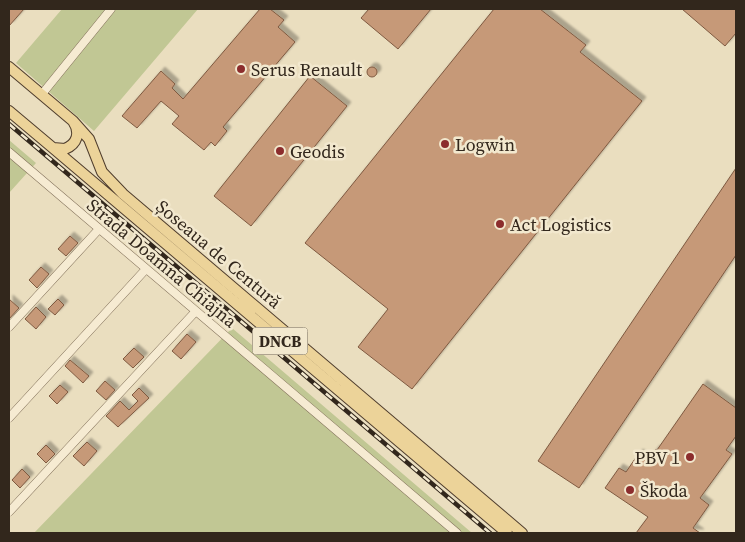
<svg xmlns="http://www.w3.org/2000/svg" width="745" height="542" viewBox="0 0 745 542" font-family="'Source Serif 4',serif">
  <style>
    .green { fill: #c1c794 }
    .building { fill: #c69978; stroke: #7f5a41; filter: url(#shadow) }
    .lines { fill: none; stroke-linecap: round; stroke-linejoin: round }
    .minor-casing { stroke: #816f59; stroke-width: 9 }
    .major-casing { stroke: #4f3d2d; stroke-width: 12 }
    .minor { stroke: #f6ebd2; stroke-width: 8 }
    .major { stroke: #ecd399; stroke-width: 10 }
    .rail-casing { stroke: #32271c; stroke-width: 4.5 }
    .rail { stroke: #f2e8ce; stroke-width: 2.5; stroke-dasharray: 8; stroke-linecap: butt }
    .poi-dot { fill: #8c2d2d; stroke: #f2e8ce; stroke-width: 2 }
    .labels { text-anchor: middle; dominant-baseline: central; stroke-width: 5; stroke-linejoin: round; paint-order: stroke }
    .shield { fill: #f2e8ce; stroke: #6c6151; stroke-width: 1 }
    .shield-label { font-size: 16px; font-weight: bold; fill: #32271c }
    .poi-label { font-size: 18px; fill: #32271c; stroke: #f2e8ce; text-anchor: start }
    .street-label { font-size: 18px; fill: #32271c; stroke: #f2e8ce }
  </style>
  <defs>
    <filter id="shadow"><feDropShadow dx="4" dy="-4" stdDeviation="1" flood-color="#0004"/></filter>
  </defs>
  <rect width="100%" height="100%" fill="#eadebf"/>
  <path class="green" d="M 62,9 L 198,9 L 94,131 L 16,63 Z
    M 9,140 L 36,163 L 9,193 Z
    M 232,328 L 472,533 L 34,533 Z"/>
  <path class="building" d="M 9,9 L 24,9 L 9,26 Z
    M 260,9 L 270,9 L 284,20 L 278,27 L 295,42 L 223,127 L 227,131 L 215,146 L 211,142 L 204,150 L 172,124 L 179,116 L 161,101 L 137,128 L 122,116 L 161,71 L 175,84 L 172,88 L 183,99 Z
    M 369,9 L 431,9 L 398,49 L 361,18 Z
    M 494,9 L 540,9 L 586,45 L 580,52 L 642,101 L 412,389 L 358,347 L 388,309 L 305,243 Z
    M 682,9 L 736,9 L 736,33 L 725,46 Z
    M367 72a5 5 0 1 1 10 0a5 5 0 1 1-10 0Z
    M 310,76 L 347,106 L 251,226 L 214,196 Z
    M 736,168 L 736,255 L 579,488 L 538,461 Z
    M 70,236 L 78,243 L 66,256 L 58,249 Z
    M 41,267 L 49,274 L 37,288 L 29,280 Z
    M 9,299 L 19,308 L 9,319 Z
    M 58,299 L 64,305 L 55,315 L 48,309 Z
    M 36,307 L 46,317 L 36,329 L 25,319 Z
    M 187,334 L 196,342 L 181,359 L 172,351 Z
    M 134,348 L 144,357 L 133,368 L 123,359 Z
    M 70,360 L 89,376 L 83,383 L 65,366 Z
    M 105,381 L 115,390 L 106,400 L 96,391 Z
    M 703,384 L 736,408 L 736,436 L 726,450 L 732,454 L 700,498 L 709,505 L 693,528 L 700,533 L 636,533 L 648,517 L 605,488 L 619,468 L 626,472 L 639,453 L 648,460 L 656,449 L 657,450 Z
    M 60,385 L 68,392 L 57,404 L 49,396 Z
    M 139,388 L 149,398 L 118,427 L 106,416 L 120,401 L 129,410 L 138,401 L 132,395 Z
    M 87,442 L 97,451 L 84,466 L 73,456 Z
    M 46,445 L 55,454 L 46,463 L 37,454 Z
    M 22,469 L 30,477 L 20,488 L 12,480 Z"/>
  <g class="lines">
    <g class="minor-casing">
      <path id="minor" d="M 42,94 L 111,9
        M 9,152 L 457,533
        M 9,327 L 99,229
        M 9,418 L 146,269
        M 9,512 L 196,311"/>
    </g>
    <g class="major-casing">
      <path id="major" d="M 9,67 L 73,121 C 81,133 77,144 65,149 L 53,148 L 9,111
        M 73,121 L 89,139 L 102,172 L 123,194 L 522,533
        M 53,148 L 507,533"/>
    </g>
    <use href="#minor" class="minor"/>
    <use href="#major" class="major"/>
    <g class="rail-casing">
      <path id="rail" d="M 9,124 L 490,533"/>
    </g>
    <use href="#rail" class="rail"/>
  </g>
  <g class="poi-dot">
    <circle cx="241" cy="69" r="5"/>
    <circle cx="445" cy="144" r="5"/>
    <circle cx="280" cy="151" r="5"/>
    <circle cx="500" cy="224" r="5"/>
    <circle cx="690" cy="457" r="5"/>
    <circle cx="630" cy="490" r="5"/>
  </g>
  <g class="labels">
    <rect class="shield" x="252.5" y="327.5" width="55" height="27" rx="4"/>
    <g class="shield-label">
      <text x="280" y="341">DNCB</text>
    </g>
    <g class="poi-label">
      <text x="251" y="69">Serus Renault</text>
      <text x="455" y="144">Logwin</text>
      <text x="290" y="151">Geodis</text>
      <text x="510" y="224">Act Logistics</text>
      <text x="680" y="457" text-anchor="end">PBV 1</text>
      <text x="640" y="490">Škoda</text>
    </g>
    <g class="street-label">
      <text transform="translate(219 254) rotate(40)">Șoseaua de Centură</text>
      <text transform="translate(162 263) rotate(40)">Strada Doamna Chiajna</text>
    </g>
  </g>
  <rect width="745" height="542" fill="none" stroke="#32271c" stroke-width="20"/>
</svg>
